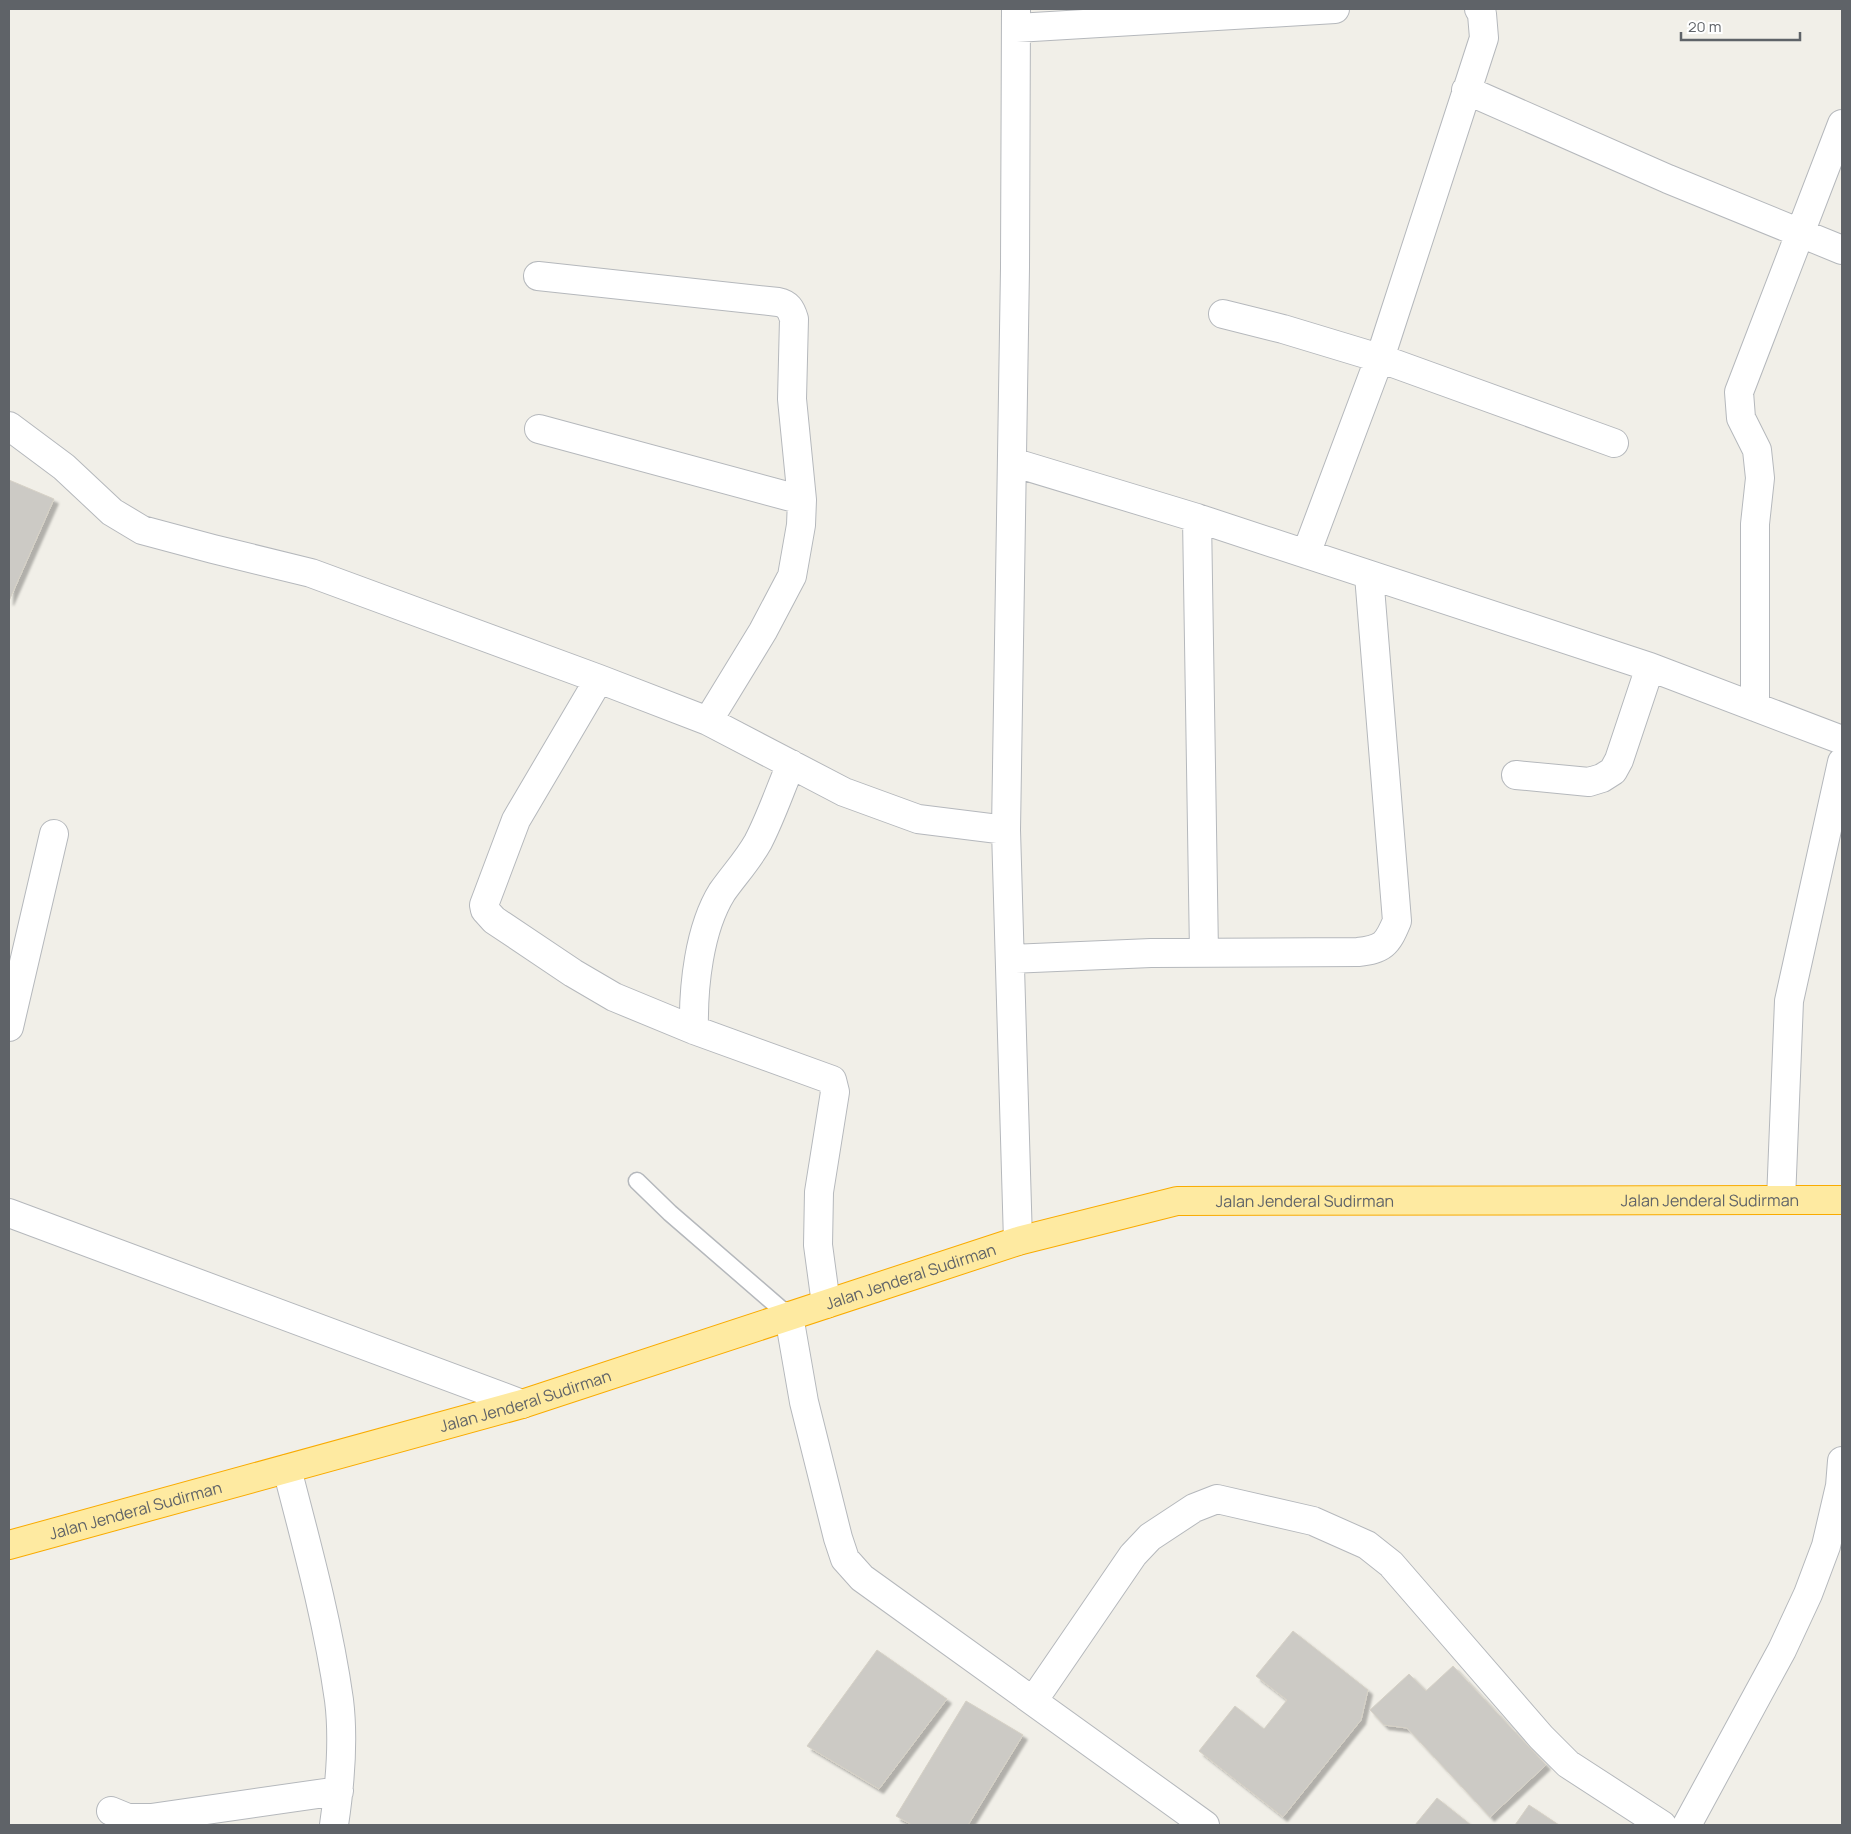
<svg xmlns="http://www.w3.org/2000/svg" width="1851" height="1834" viewBox="0 0 1851 1834" font-family="Manrope,sans-serif">
  <style>
    .building { fill: #cccac5; stroke: #d6d1c6; filter: url(#shadow) }
    .lines { fill: none; stroke-linecap: round; stroke-linejoin: round }
    .service-casing { stroke: #b5b8bc; stroke-width: 19 }
    .minor-casing { stroke: #b5b8bc; stroke-width: 30 }
    .trunk-casing { stroke: #f9ab00; stroke-width: 30 }
    .service { stroke: #fff; stroke-width: 16 }
    .minor { stroke: #fff; stroke-width: 28 }
    .trunk { stroke: #feeaa1; stroke-width: 28 }
    .labels { text-anchor: middle; dominant-baseline: central; stroke-width: 5; stroke-linejoin: round; paint-order: stroke }
    .street-label { font-size: 16px; fill: #5f6368; stroke: #fff }
  </style>
  <defs>
    <filter id="shadow"><feDropShadow dx="4.5" dy="4.5" stdDeviation="1" flood-color="#0004"/></filter>
  </defs>
  <rect width="100%" height="100%" fill="#f1efe8"/>
  <path class="building" d="M 9,480 L 54,499 L 9,601 Z
    M 1293,1631 L 1368,1690 L 1361,1720 L 1283,1817 L 1199,1751 L 1235,1706 L 1264,1729 L 1287,1700 L 1256,1676 Z
    M 877,1650 L 947,1699 L 879,1789 L 807,1746 Z
    M 1453,1666 L 1546,1765 L 1490,1817 L 1407,1728 L 1384,1725 L 1370,1710 L 1409,1674 L 1426,1691 Z
    M 966,1701 L 1023,1735 L 968,1825 L 912,1825 L 896,1816 Z
    M 1437,1798 L 1471,1825 L 1415,1825 Z
    M 1529,1805 L 1559,1825 L 1515,1825 Z"/>
  <g class="lines">
    <g class="service-casing">
      <path id="service" d="M 637,1181 L 670,1213 L 789,1316"/>
    </g>
    <g class="minor-casing">
      <path id="minor" d="M 1016,9 L 1015,268 L 1006,830 L 1018,1241
        M 1016,28 L 1335,9
        M 1466,90 L 1668,179 L 1842,250
        M 538,276 L 778,302 C 788,304 791,309 794,319 L 792,399 L 802,500 L 801,525 L 792,576 L 763,631 L 708,721
        M 1223,314 L 1283,329 L 1379,358 L 1614,443
        M 9,426 L 64,467 L 112,512 L 142,530 L 213,549 L 311,573 L 599,679 L 708,721 L 844,792 L 918,819 L 1006,830
        M 539,429 L 802,500
        M 1012,462 L 1197,518 L 1650,667 L 1842,740
        M 1197,518 L 1204,953
        M 1306,554 L 1384,346 L 1484,38 L 1482,14 L 1479,9
        M 599,679 L 516,820 L 484,905 L 485,910 L 494,920 L 573,973 L 614,997 L 694,1030 L 832,1080 L 835,1092 L 819,1192 L 818,1245 L 826,1304
        M 1755,707 L 1755,524 L 1760,478 L 1757,450 L 1741,418 L 1739,392 L 1842,124
        M 1516,775 L 1589,782 L 1602,778 L 1613,771 L 1619,760 L 1650,667
        M 1010,959 L 1151,953 L 1358,952 C 1383,949 1387,945 1397,921 L 1369,575
        M 9,1027 L 54,834
        M 694,1030 C 693,987 699,929 722,892 C 734,875 748,860 758,842 C 771,817 780,790 791,764
        M 1781,1200 L 1789,1001 L 1842,762
        M 9,1213 L 522,1404
        M 789,1316 L 804,1402 L 838,1538 L 845,1559 L 862,1578 L 1205,1825
        M 287,1469 C 307,1546 328,1622 339,1700 C 344,1740 340,1785 334,1825
        M 1033,1701 L 1133,1555 L 1150,1537 L 1194,1508 L 1217,1499 L 1313,1521 L 1367,1545 L 1391,1564 L 1541,1737 L 1568,1764 L 1662,1825
        M 111,1811 L 128,1818 L 151,1818 L 339,1791
        M 1687,1825 L 1782,1650 L 1808,1594 L 1826,1546 L 1840,1486 L 1842,1461"/>
    </g>
    <g class="trunk-casing">
      <g id="trunk">
        <path id="s1" d="M 9,1545 L 522,1404 L 1018,1241 L 1177,1201 L 1842,1200"/>
      </g>
    </g>
    <use href="#service" class="service"/>
    <use href="#minor" class="minor"/>
    <use href="#trunk" class="trunk"/>
  </g>
  <g class="labels">
    <g class="street-label">
      <text stroke="none"><textPath href="#s1" startOffset="1751">Jalan Jenderal Sudirman</textPath></text>
      <text stroke="none"><textPath href="#s1" startOffset="1346">Jalan Jenderal Sudirman</textPath></text>
      <text stroke="none"><textPath href="#s1" startOffset="941">Jalan Jenderal Sudirman</textPath></text>
      <text stroke="none"><textPath href="#s1" startOffset="536">Jalan Jenderal Sudirman</textPath></text>
      <text stroke="none"><textPath href="#s1" startOffset="131">Jalan Jenderal Sudirman</textPath></text>
    </g>
  </g>
  <rect width="1851" height="1834" fill="none" stroke="#5f6368" stroke-width="20"/>
  <path d="M1681 32v8h119v-8" fill="none" stroke="#5f6368" stroke-width="2.5"/>
  <text x="1688" y="32" font-size="15" fill="#5f6368" stroke="#ffffff" stroke-width="4" paint-order="stroke">20 m</text>
</svg>
